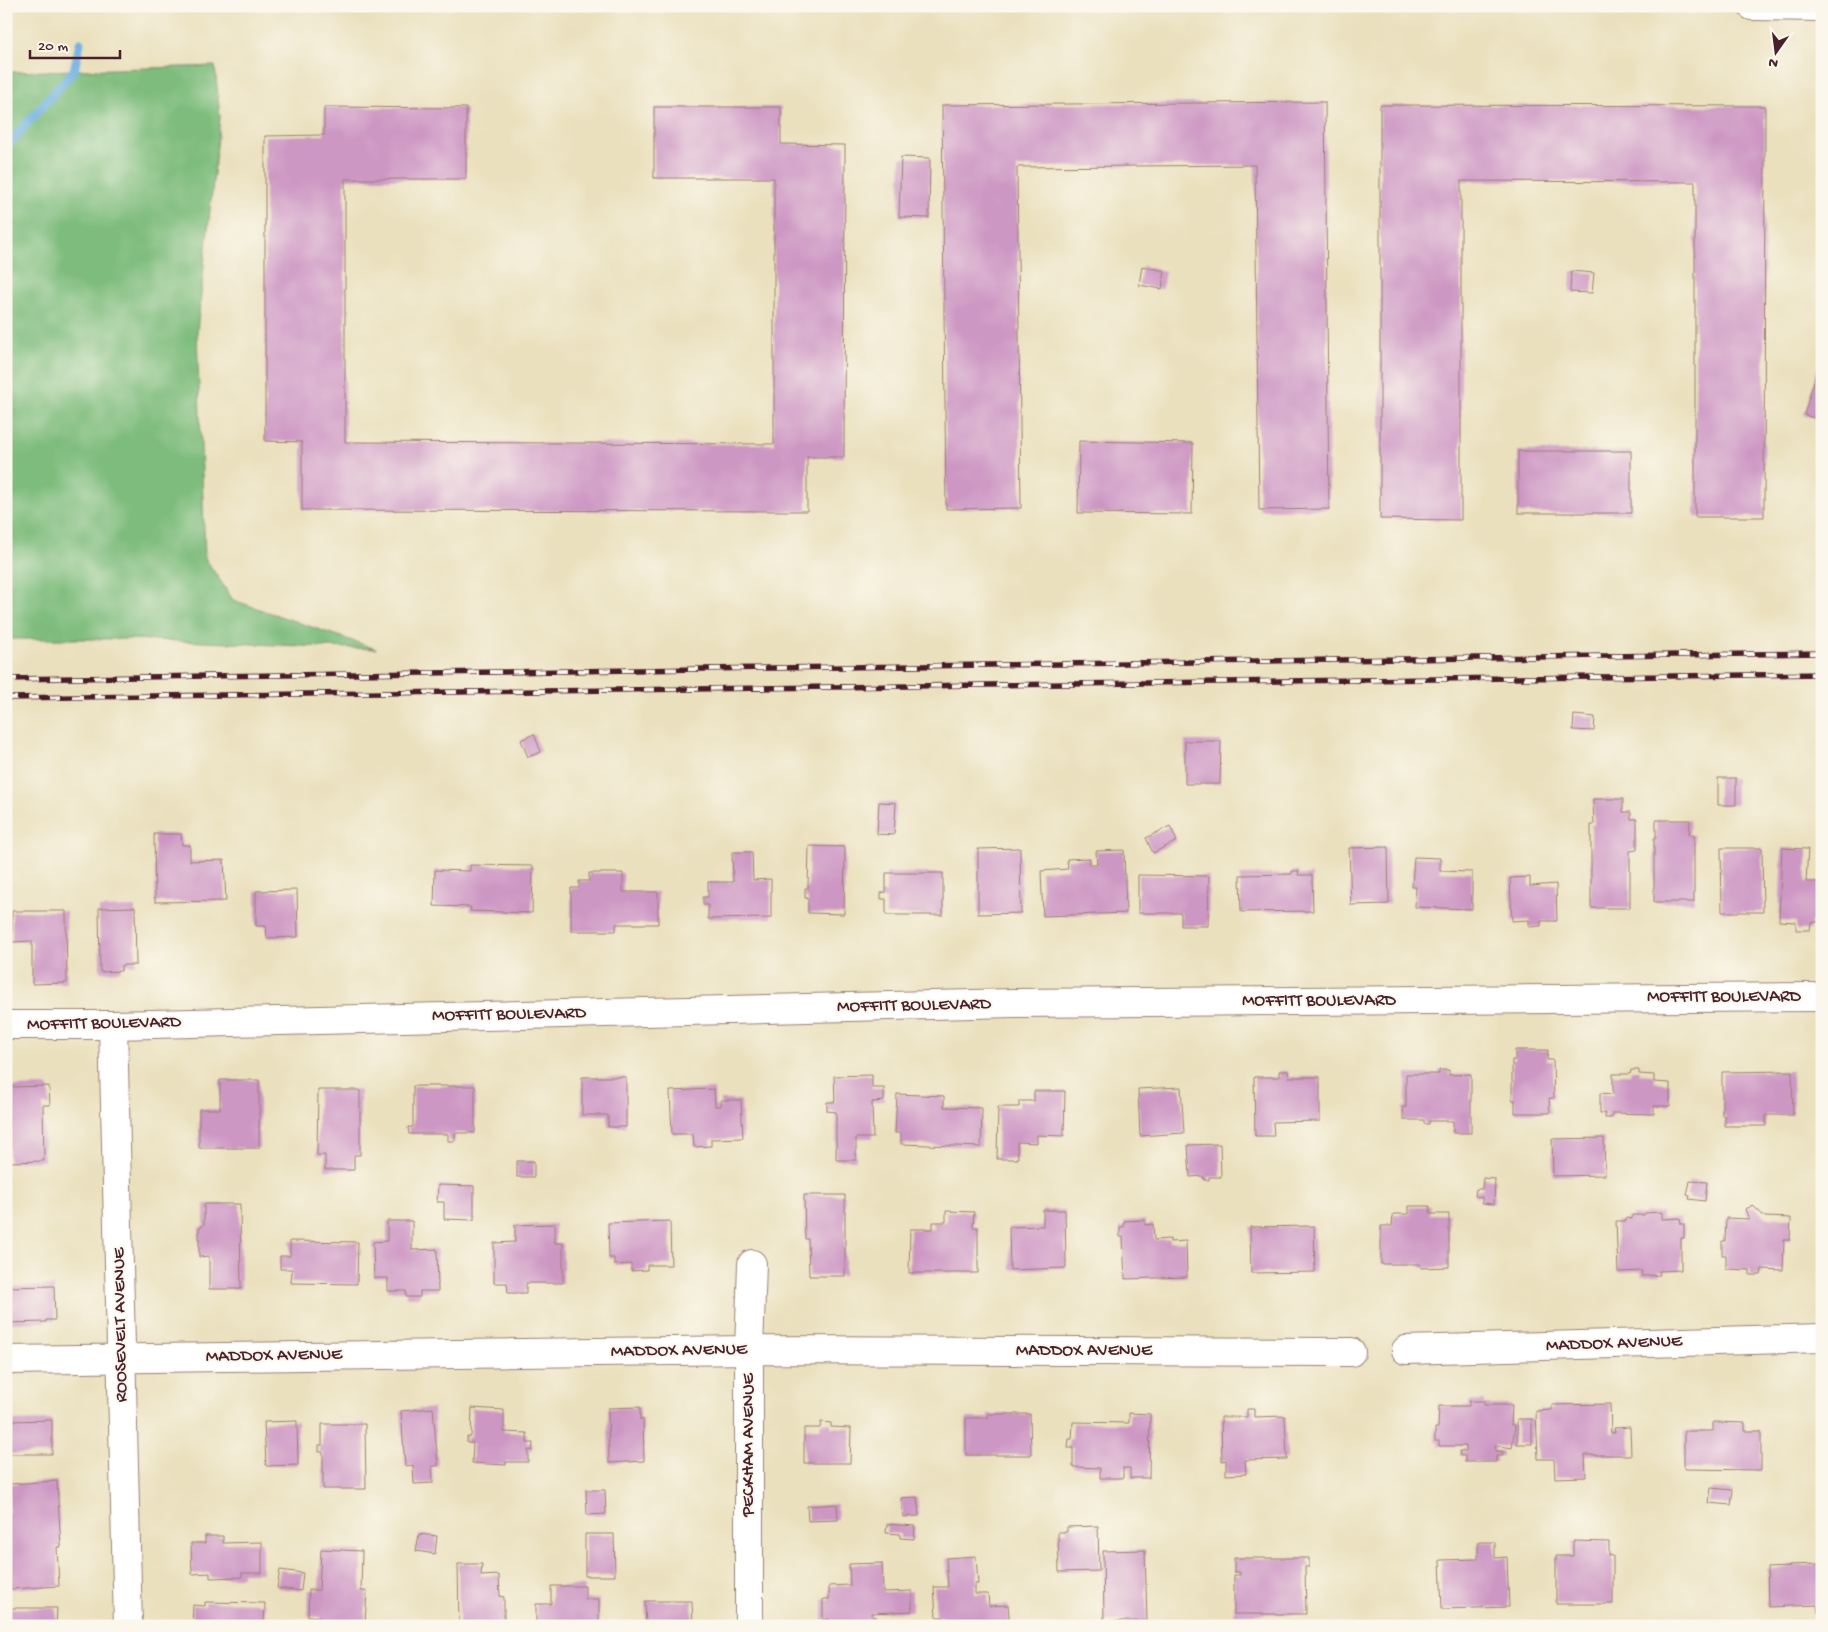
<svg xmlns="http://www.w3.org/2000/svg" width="1828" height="1632" viewBox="0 0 1828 1632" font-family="'Gochi Hand',sans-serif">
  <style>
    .forest { fill: #7dbc7c; stroke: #646e54 }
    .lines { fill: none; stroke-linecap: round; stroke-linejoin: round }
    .stream { stroke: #6db0e2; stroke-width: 9 }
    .building { fill: #cd97c4 }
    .minor-casing { stroke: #9a8074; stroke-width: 30 }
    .major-casing { stroke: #9a8074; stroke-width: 30 }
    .minor { stroke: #fff; stroke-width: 28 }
    .major { stroke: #fff; stroke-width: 28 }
    .rail-casing { stroke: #4a1f2b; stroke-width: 5.5 }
    .rail { stroke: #fbf7ec; stroke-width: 4; stroke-dasharray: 11; stroke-linecap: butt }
    .labels { text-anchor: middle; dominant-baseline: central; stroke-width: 4; stroke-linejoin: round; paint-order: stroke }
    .street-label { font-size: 18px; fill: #4a1f2b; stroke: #fbf7ec }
  </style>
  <rect width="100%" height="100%" fill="#fbf7ec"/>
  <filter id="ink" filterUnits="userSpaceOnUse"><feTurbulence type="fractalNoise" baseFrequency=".02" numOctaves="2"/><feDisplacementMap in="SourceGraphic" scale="10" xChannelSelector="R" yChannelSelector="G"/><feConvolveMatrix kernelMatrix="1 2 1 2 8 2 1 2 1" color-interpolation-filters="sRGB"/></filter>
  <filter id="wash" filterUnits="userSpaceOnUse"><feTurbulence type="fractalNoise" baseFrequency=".0096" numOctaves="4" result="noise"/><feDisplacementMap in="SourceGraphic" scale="20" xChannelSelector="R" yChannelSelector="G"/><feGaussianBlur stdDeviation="1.12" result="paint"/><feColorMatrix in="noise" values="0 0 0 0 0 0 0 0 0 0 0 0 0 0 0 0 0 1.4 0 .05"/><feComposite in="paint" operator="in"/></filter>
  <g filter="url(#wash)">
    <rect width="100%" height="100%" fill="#eae0bd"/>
    <path class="forest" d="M 215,66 L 220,118 L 197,331 L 205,558 L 233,600 L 376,649 L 130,639 L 6,639 L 6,78 L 11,72 Z"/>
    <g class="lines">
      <path class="stream" d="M 6,147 L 74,70 L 80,43"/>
    </g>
    <g id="blocks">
      <path class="building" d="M 1325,102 L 1329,509 L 1259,510 L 1255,165 L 1017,167 L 1021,508 L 946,509 L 942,105 Z
        M 1380,105 L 1765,106 L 1764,517 L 1695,517 L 1695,182 L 1461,181 L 1461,520 L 1380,519 Z
        M 324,107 L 466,108 L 466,179 L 345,179 L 345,442 L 774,444 L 774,178 L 654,178 L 654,107 L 781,107 L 781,144 L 845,145 L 844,457 L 807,457 L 807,511 L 302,510 L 302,442 L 265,441 L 265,136 L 324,135 Z
        M 901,157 L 930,158 L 929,218 L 899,217 Z
        M 1142,266 L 1165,271 L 1162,289 L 1139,285 Z
        M 1571,271 L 1594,273 L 1592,293 L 1570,292 Z
        M 1818,367 L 1822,368 L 1822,420 L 1804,415 Z
        M 1079,441 L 1193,443 L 1192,514 L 1078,513 Z
        M 1518,451 L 1631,451 L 1631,513 L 1518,513 Z
        M 1574,715 L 1595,717 L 1594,731 L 1573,730 Z
        M 534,734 L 541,752 L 528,757 L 521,740 Z
        M 1185,741 L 1221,741 L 1220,784 L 1185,784 Z
        M 1718,778 L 1736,778 L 1736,805 L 1718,805 Z
        M 1593,799 L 1623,799 L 1623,812 L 1631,812 L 1631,819 L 1637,819 L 1637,850 L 1630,851 L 1630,908 L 1591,908 L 1591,825 L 1594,825 Z
        M 879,802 L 896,803 L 894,835 L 877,834 Z
        M 1656,820 L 1690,820 L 1689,835 L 1694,835 L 1694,902 L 1654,902 L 1654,838 L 1656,838 Z
        M 1170,826 L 1177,841 L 1153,853 L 1146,838 Z
        M 154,834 L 181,834 L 182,845 L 190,845 L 190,861 L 224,860 L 226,901 L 155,902 Z
        M 809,846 L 845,847 L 844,914 L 808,913 L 808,898 L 805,898 L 805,888 L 808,888 Z
        M 1388,847 L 1389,904 L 1351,905 L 1349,848 Z
        M 1020,848 L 1021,913 L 978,914 L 978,849 Z
        M 1721,848 L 1762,848 L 1763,912 L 1722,912 Z
        M 1782,848 L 1808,849 L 1806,882 L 1822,882 L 1822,922 L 1811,922 L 1810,930 L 1796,930 L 1796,922 L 1779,921 Z
        M 1124,850 L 1126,913 L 1043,916 L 1041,871 L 1068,869 L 1067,859 L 1090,858 L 1090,864 L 1097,864 L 1096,851 Z
        M 732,852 L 752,852 L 753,880 L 771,879 L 771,918 L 708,919 L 708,905 L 703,905 L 703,897 L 708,897 L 708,882 L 733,882 Z
        M 1414,857 L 1440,858 L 1440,871 L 1472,872 L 1472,909 L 1415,907 L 1416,887 L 1412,887 Z
        M 470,865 L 533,866 L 532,913 L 470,911 L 471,907 L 434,906 L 435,870 L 470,871 Z
        M 1292,871 L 1299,871 L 1298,875 L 1312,875 L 1313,911 L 1241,912 L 1240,875 L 1292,874 Z
        M 589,873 L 623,873 L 623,892 L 658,892 L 658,924 L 616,924 L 616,931 L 571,931 L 571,888 L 579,888 L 579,881 L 589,881 Z
        M 886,873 L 943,873 L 943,915 L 886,915 L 886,899 L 881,899 L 881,893 L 886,892 Z
        M 1138,875 L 1209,876 L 1208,926 L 1181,926 L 1181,913 L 1138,913 Z
        M 1530,877 L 1530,886 L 1556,884 L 1557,921 L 1541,921 L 1541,926 L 1529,927 L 1529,920 L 1512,921 L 1510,878 Z
        M 297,890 L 298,937 L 267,938 L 266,926 L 256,926 L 256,891 Z
        M 135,907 L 136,965 L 121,965 L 121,971 L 100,972 L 99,908 Z
        M 12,911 L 66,911 L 67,983 L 32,984 L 32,941 L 12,942 Z
        M 1515,1050 L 1548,1050 L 1547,1060 L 1553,1060 L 1554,1098 L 1549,1098 L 1550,1113 L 1515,1113 L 1515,1100 L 1512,1100 L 1512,1060 L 1515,1060 Z
        M 1439,1070 L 1449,1070 L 1449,1075 L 1471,1074 L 1471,1133 L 1453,1133 L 1453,1121 L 1429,1121 L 1429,1124 L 1424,1124 L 1424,1120 L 1403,1120 L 1403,1107 L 1406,1107 L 1406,1074 L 1439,1074 Z
        M 1631,1070 L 1639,1070 L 1639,1074 L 1654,1075 L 1654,1082 L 1670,1083 L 1670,1106 L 1654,1106 L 1654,1114 L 1612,1113 L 1612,1118 L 1605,1118 L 1605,1113 L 1600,1113 L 1600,1093 L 1613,1094 L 1613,1074 L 1630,1074 Z
        M 1279,1071 L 1288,1071 L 1289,1077 L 1320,1077 L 1320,1121 L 1273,1122 L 1274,1136 L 1255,1136 L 1254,1077 L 1279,1077 Z
        M 1792,1071 L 1793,1115 L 1766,1115 L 1766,1126 L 1725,1126 L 1725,1116 L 1722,1115 L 1722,1072 Z
        M 872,1075 L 872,1088 L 884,1088 L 884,1101 L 872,1102 L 873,1138 L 856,1138 L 856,1160 L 836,1160 L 836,1112 L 827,1111 L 827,1102 L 835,1102 L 834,1076 Z
        M 582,1077 L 626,1077 L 626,1127 L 608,1127 L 608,1115 L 582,1115 Z
        M 220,1080 L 259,1080 L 259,1148 L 199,1148 L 199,1109 L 220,1109 Z
        M 49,1086 L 50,1105 L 43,1105 L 44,1161 L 9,1162 L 7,1087 Z
        M 413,1086 L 475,1086 L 475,1133 L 455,1133 L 455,1141 L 448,1141 L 448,1134 L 409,1134 L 408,1127 L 413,1127 Z
        M 1181,1087 L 1184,1133 L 1140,1136 L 1138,1089 Z
        M 714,1089 L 715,1106 L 721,1106 L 721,1100 L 741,1100 L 743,1138 L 711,1139 L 711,1146 L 694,1147 L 693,1134 L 672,1134 L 670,1091 Z
        M 318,1090 L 360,1090 L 360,1155 L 354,1155 L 354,1170 L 325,1170 L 325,1155 L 317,1155 Z
        M 1034,1091 L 1065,1091 L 1064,1136 L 1037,1135 L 1037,1143 L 1017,1142 L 1018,1159 L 997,1159 L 998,1107 L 1019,1107 L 1019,1101 L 1034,1101 Z
        M 897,1094 L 944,1096 L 944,1107 L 982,1108 L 981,1147 L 901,1144 L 901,1133 L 895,1133 Z
        M 1604,1138 L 1605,1175 L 1553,1176 L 1552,1139 Z
        M 1220,1144 L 1221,1177 L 1209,1177 L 1209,1180 L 1204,1180 L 1203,1176 L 1190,1177 L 1188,1145 Z
        M 517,1161 L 534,1161 L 534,1177 L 517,1177 Z
        M 1483,1178 L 1495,1179 L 1494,1204 L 1482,1203 L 1482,1197 L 1475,1196 L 1476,1189 L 1482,1189 Z
        M 1690,1181 L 1707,1182 L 1705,1201 L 1689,1199 L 1690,1196 L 1687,1195 Z
        M 438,1185 L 474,1186 L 474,1220 L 444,1219 L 444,1202 L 437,1202 Z
        M 804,1195 L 845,1195 L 845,1276 L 809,1276 L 808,1239 L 805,1239 Z
        M 204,1204 L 240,1204 L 241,1289 L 209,1289 L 209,1256 L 199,1257 L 199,1228 L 204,1225 Z
        M 1409,1206 L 1430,1206 L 1430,1214 L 1449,1214 L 1449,1267 L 1421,1268 L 1420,1264 L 1381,1264 L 1381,1226 L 1392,1226 L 1393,1214 L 1409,1214 Z
        M 1753,1206 L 1765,1217 L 1791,1218 L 1790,1240 L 1784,1240 L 1783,1270 L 1762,1269 L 1761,1275 L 1750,1275 L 1750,1270 L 1726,1269 L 1726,1255 L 1722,1255 L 1722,1241 L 1725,1241 L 1726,1218 L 1749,1219 L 1745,1209 Z
        M 1043,1210 L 1065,1210 L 1066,1268 L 1010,1270 L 1009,1227 L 1043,1226 Z
        M 946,1211 L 974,1212 L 973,1227 L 978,1227 L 978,1273 L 909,1273 L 910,1229 L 933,1229 L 933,1222 L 946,1222 Z
        M 1662,1212 L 1662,1219 L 1680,1218 L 1681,1224 L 1684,1224 L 1684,1238 L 1681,1238 L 1681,1270 L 1659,1271 L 1660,1275 L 1641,1276 L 1642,1271 L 1618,1272 L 1616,1221 L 1626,1221 L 1626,1218 L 1632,1219 L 1632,1215 L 1644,1215 L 1645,1213 Z
        M 1145,1220 L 1145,1225 L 1153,1224 L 1154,1240 L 1170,1239 L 1170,1242 L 1186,1241 L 1187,1277 L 1125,1279 L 1123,1237 L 1120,1237 L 1120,1227 L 1124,1227 L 1124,1221 Z
        M 387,1221 L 412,1221 L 412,1250 L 437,1249 L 438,1291 L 420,1291 L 420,1297 L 406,1297 L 406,1291 L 388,1291 L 388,1278 L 374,1278 L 373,1242 L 387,1241 Z
        M 670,1221 L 671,1265 L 647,1265 L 647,1270 L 631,1271 L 631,1264 L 614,1265 L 614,1258 L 609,1258 L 608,1223 Z
        M 555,1224 L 555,1243 L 563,1243 L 563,1283 L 526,1283 L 526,1293 L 508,1293 L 507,1283 L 494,1283 L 494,1243 L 515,1242 L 515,1225 Z
        M 1314,1226 L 1315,1272 L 1251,1273 L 1250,1227 Z
        M 290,1241 L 358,1242 L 357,1284 L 291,1283 L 292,1269 L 280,1269 L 280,1256 L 290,1256 Z
        M 54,1286 L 55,1320 L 46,1320 L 46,1322 L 6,1323 L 6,1287 Z
        M 1469,1401 L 1484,1401 L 1484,1405 L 1512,1405 L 1511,1425 L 1515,1425 L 1512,1448 L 1495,1445 L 1495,1451 L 1502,1451 L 1503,1456 L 1496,1456 L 1496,1462 L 1465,1462 L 1465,1456 L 1460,1456 L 1459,1451 L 1466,1451 L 1466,1446 L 1439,1446 L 1439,1441 L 1435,1441 L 1435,1428 L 1438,1428 L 1439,1406 L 1469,1406 Z
        M 1610,1404 L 1611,1433 L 1615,1433 L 1614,1428 L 1630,1427 L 1631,1455 L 1585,1455 L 1586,1477 L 1555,1478 L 1554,1459 L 1538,1459 L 1536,1411 L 1552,1410 L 1552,1405 Z
        M 640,1407 L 640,1420 L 643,1419 L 644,1461 L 609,1463 L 608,1408 Z
        M 433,1408 L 438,1466 L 432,1466 L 433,1483 L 414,1484 L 413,1465 L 405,1466 L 401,1411 Z
        M 472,1408 L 504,1410 L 504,1432 L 527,1433 L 527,1443 L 533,1443 L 532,1451 L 528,1450 L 528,1462 L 506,1462 L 506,1465 L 472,1463 L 473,1443 L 467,1443 L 467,1437 L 471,1437 Z
        M 1247,1409 L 1254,1409 L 1254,1417 L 1285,1416 L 1287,1459 L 1245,1460 L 1246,1474 L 1226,1475 L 1226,1460 L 1222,1461 L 1221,1417 L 1247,1417 Z
        M 1129,1413 L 1150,1414 L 1149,1478 L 1130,1478 L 1130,1468 L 1123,1468 L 1123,1478 L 1100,1478 L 1100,1468 L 1073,1467 L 1073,1448 L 1068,1448 L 1069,1439 L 1072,1439 L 1073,1422 L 1129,1423 Z
        M 988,1414 L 1030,1414 L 1031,1455 L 966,1455 L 966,1418 L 988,1418 Z
        M 1517,1419 L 1532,1419 L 1532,1444 L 1517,1444 Z
        M 52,1420 L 52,1454 L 6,1454 L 6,1421 Z
        M 297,1421 L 298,1465 L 266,1466 L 264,1422 Z
        M 821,1422 L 831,1423 L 831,1427 L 851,1428 L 850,1463 L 804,1463 L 804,1428 L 820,1428 Z
        M 1713,1422 L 1745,1423 L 1745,1431 L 1761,1431 L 1761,1470 L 1684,1469 L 1684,1431 L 1713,1431 Z
        M 322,1424 L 365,1424 L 366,1489 L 323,1489 L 323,1452 L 319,1452 L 319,1445 L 322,1445 Z
        M 57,1481 L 61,1547 L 57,1547 L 59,1586 L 11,1589 L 6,1532 L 6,1512 L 9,1512 L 8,1484 Z
        M 1711,1488 L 1733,1490 L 1731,1505 L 1709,1503 Z
        M 586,1490 L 605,1490 L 606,1514 L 587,1515 Z
        M 917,1497 L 919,1516 L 903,1517 L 901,1498 Z
        M 837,1504 L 838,1520 L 808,1521 L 807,1506 Z
        M 887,1524 L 915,1526 L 914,1539 L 900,1538 L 900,1534 L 886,1533 Z
        M 1098,1526 L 1099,1571 L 1059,1572 L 1058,1532 L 1067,1532 L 1067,1527 Z
        M 419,1534 L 437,1536 L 435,1554 L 416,1551 Z
        M 585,1534 L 614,1534 L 615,1576 L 585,1576 Z
        M 205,1536 L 223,1536 L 223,1543 L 262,1542 L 262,1573 L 242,1573 L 242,1577 L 210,1578 L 210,1573 L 192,1574 L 191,1543 L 205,1543 Z
        M 1573,1541 L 1609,1542 L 1609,1555 L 1613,1556 L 1613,1604 L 1556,1604 L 1556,1556 L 1573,1556 Z
        M 1478,1542 L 1495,1542 L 1495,1558 L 1507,1557 L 1509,1607 L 1442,1609 L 1440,1560 L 1478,1559 Z
        M 321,1549 L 362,1551 L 361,1591 L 367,1591 L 365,1622 L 362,1621 L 362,1626 L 320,1626 L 320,1617 L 308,1616 L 309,1590 L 319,1590 Z
        M 1145,1550 L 1147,1621 L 1104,1621 L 1103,1551 Z
        M 976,1556 L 978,1584 L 975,1584 L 975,1594 L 988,1594 L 989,1606 L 1008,1605 L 1010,1626 L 944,1626 L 943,1617 L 936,1617 L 934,1587 L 948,1587 L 946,1558 Z
        M 1234,1558 L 1309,1558 L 1309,1567 L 1305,1567 L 1306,1614 L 1234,1614 L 1234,1575 L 1240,1575 L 1240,1572 L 1234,1572 Z
        M 882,1563 L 883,1592 L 912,1591 L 912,1611 L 872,1613 L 872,1616 L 875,1617 L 874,1622 L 871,1621 L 871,1626 L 829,1626 L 829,1619 L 823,1620 L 823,1599 L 829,1599 L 829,1586 L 850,1585 L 849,1564 Z
        M 458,1564 L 482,1564 L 481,1576 L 499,1575 L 500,1596 L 504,1597 L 504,1622 L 501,1622 L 501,1626 L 459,1626 Z
        M 1819,1564 L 1819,1579 L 1822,1579 L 1822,1613 L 1818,1613 L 1817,1605 L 1768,1607 L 1767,1568 L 1789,1567 L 1789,1565 Z
        M 280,1570 L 303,1573 L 301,1591 L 277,1588 Z
        M 551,1586 L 585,1586 L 585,1599 L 599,1599 L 599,1626 L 536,1626 L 536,1604 L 551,1604 Z
        M 645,1601 L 692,1601 L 693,1626 L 646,1626 Z
        M 205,1602 L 265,1603 L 264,1626 L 192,1626 L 193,1605 L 205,1606 Z
        M 6,1608 L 57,1608 L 56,1626 L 6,1626 Z"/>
    </g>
  </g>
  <g filter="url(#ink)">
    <use href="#blocks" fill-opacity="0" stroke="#9a8074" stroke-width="1"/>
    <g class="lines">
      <g class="minor-casing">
        <path id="minor" d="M 6,1025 L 113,1025 L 1014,1003 L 1822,997
          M 113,1025 L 128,1626
          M 1406,1350 L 1822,1338
          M 6,1360 L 749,1350 L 1351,1352
          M 749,1626 L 749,1350 L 752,1264"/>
      </g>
      <g class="major-casing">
        <path id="major" d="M 1752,6 L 1822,7"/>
      </g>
      <use href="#minor" class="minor"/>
      <use href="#major" class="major"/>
      <g class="rail-casing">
        <path id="rail" d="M 6,679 L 1822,653
          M 6,698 L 1822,674"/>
      </g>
      <use href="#rail" class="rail"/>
    </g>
  </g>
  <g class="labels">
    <g class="street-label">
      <text x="1724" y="997">MOFFITT BOULEVARD</text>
      <text x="1319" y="1001">MOFFITT BOULEVARD</text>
      <text transform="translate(914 1006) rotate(-1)">MOFFITT BOULEVARD</text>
      <text transform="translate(509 1015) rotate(-1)">MOFFITT BOULEVARD</text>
      <text transform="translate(104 1024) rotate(-1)">MOFFITT BOULEVARD</text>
      <text transform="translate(121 1325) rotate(-91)">ROOSEVELT AVENUE</text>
      <text transform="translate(1614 1344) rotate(-2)">MADDOX AVENUE</text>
      <text transform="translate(679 1351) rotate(-1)">MADDOX AVENUE</text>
      <text x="1084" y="1351">MADDOX AVENUE</text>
      <text transform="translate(274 1356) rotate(-1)">MADDOX AVENUE</text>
      <text transform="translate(749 1445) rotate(-90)">PECKHAM AVENUE</text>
    </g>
  </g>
  <rect width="1828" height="1632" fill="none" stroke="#fbf7ec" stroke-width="25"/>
  <g transform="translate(1776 52) rotate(194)" stroke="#fbf7ec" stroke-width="4" paint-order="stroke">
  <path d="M0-4L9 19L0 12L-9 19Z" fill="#4a1f2b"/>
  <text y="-8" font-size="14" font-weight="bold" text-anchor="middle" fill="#4a1f2b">N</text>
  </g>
  <path d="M30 50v8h90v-8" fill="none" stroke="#4a1f2b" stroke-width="2.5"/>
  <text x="38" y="50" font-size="15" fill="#4a1f2b" stroke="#fbf7ec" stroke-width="4" paint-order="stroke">20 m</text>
</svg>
